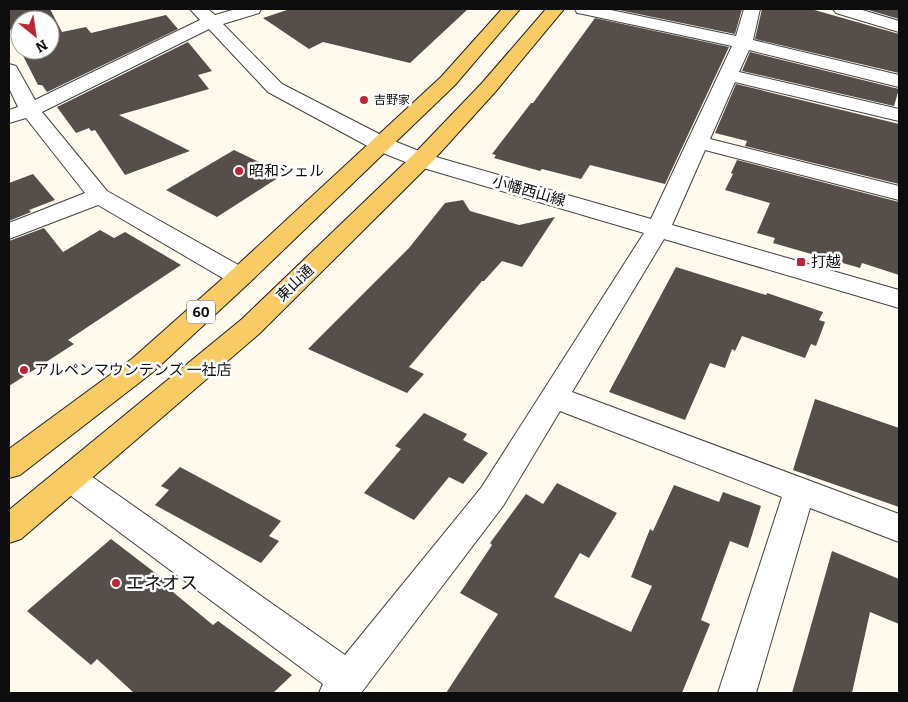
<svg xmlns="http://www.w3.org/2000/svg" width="908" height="702" viewBox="0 0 908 702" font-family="Bitter,'Noto Sans JP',serif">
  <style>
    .building { fill: #564e4a }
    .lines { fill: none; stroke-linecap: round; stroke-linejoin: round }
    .minor-casing { stroke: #404040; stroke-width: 2 }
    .major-casing { stroke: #1e1e1e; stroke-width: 2 }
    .minor { fill: #fff; fill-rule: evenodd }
    .major { fill: #f8cb65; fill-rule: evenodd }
    .poi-dot { fill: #bd2636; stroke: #fff; stroke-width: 2 }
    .labels { text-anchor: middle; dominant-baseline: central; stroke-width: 5; stroke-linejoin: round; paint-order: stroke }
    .far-poi-label { font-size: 12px; fill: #0d0d0d; stroke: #fff; text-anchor: start }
    .shield { fill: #fff; stroke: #565656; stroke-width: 1 }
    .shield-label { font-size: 14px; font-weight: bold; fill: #0d0d0d }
    .poi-label { font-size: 15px; fill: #0d0d0d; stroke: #fff; text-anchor: start }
    .street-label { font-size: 15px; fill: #0d0d0d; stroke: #fff }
    .near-poi-label { font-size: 18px; fill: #0d0d0d; stroke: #fff; text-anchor: start }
  </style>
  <rect width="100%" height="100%" fill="#fffaee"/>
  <path class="building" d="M 9,9 L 50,9 L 62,32 L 86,27 L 91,33 L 166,15 L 178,29 L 47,92 L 42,85 L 38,85 L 20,50 L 50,50 L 50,20 L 20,20 L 20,49 L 9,27 Z
    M 290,9 L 468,9 L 410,63 L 323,42 L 309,49 L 263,18 Z
    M 614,9 L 742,9 L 735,34 Z
    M 762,9 L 811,9 L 899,34 L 899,73 L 755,39 Z
    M 865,9 L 899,9 L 899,19 Z
    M 595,18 L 729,47 L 665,184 L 590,165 L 581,179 L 542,169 L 540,171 L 494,158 L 496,155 L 492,154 L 515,124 L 531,103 L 533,103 Z
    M 188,42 L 212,71 L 198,75 L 209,89 L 119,115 L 190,151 L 125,175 L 95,130 L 91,131 L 89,128 L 76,133 L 57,107 Z
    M 750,52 L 899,89 L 894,106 L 742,71 Z
    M 736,84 L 899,124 L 899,184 L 745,146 L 747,141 L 715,133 Z
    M 234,150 L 284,174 L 217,217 L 166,190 Z
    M 737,160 L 899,202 L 899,275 L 862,263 L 860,268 L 773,243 L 775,238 L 757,233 L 770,203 L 725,190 L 733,174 L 731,173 Z
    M 33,174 L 55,200 L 29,210 L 31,212 L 9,221 L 9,183 Z
    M 463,200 L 470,211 L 519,225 L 555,217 L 522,267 L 502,261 L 484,281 L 482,281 L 409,367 L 424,374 L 407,393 L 308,349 L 409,248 L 445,203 Z
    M 44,228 L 63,252 L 100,230 L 114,238 L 125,232 L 181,265 L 68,340 L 74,344 L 9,386 L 9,241 Z
    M 676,267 L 766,295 L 767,293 L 823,312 L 819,320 L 825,322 L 816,346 L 811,344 L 805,358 L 742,336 L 735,351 L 732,349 L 725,368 L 710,363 L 685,420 L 609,392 Z
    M 815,399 L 899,428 L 899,507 L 793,470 Z
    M 424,413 L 467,434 L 463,440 L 488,453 L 463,484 L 449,477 L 414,520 L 364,493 L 401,449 L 395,446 Z
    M 180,467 L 281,521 L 269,536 L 279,541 L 261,563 L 155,505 L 169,490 L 161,486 Z
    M 557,483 L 617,513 L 589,558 L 580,553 L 554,597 L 631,632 L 652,586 L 631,577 L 650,529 L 653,531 L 674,485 L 719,502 L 723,492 L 761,506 L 748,548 L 730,541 L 701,620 L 710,624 L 682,693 L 446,693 L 498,614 L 460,593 L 492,545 L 490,543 L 526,494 L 543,504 Z
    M 111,539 L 171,585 L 168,588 L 213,625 L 218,621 L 292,675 L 273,693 L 134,693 L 97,659 L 91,665 L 27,611 Z
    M 832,551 L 899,579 L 899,624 L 870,612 L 852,693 L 792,693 Z"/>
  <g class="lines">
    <g class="minor-casing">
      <path id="minor" d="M 190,9 L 208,9 L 215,15 L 236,9 L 261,9 L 259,13 L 223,24 L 282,84 L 389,139 L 429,155 L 651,219 L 732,46 L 583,14 L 577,13 L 575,9 L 606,9 L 736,36 L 744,9 L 760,9 L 753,40 L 899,75 L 899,87 L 749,50 L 739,72 L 899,109 L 899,121 L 735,82 L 710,139 L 899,186 L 899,200 L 705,150 L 672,225 L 899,290 L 899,308 L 664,239 L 572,392 L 899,514 L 899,542 L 810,508 L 756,693 L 718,693 L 782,497 L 560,411 L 503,506 L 361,693 L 319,693 L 323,684 L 59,487 L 54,478 L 59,469 L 70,465 L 81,469 L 345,655 L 481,488 L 644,233 L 413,165 L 373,149 L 268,92 L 209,29 L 42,112 L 107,191 L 249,271 L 253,277 L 249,283 L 240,285 L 231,283 L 98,205 L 9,239 L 9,223 L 85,193 L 26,118 L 9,123 L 9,110 L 18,107 L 9,88 L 9,64 L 16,66 L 35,100 L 200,20 Z
        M 833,9 L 859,9 L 899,21 L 899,32 L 836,13 Z"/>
    </g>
    <g class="major-casing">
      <path id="major" d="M 502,9 L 520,9 L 455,85 L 249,283 L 153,372 L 20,475 L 9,478 L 9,449 L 133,358 L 231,271 L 441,77 Z
        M 546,9 L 564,9 L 496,91 L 429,165 L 260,333 L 21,539 L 9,543 L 9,510 L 242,319 L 413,155 L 482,83 Z"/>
    </g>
    <use href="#minor" class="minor"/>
    <use href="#major" class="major"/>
  </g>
  <g class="poi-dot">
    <circle cx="364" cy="100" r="5"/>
    <circle cx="239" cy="171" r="5"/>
    <rect x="796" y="257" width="10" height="10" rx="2.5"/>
    <circle cx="24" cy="370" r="5"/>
    <circle cx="116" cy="583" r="5"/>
  </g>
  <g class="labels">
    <g class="far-poi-label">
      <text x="374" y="100">吉野家</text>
    </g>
    <rect class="shield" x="187" y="300.5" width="28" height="23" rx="4"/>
    <g class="shield-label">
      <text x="201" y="312">60</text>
    </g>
    <g class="poi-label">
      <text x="249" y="171">昭和シェル</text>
      <text x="811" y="262">打越</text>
      <text x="34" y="370">アルペンマウンテンズ 一社店</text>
    </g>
    <g class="street-label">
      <text transform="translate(529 191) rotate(16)">小幡西山線</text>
      <text transform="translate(295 283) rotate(-44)">東山通</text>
    </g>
    <g class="near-poi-label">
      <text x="126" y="583">エネオス</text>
    </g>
  </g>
  <rect width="908" height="702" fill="none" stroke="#0d0d0d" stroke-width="20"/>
  <g transform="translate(35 35) rotate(150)"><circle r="24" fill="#ffffff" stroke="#9e9e9e"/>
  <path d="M0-4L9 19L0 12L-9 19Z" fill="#bd2636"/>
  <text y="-8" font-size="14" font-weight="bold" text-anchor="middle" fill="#0d0d0d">N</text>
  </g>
</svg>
